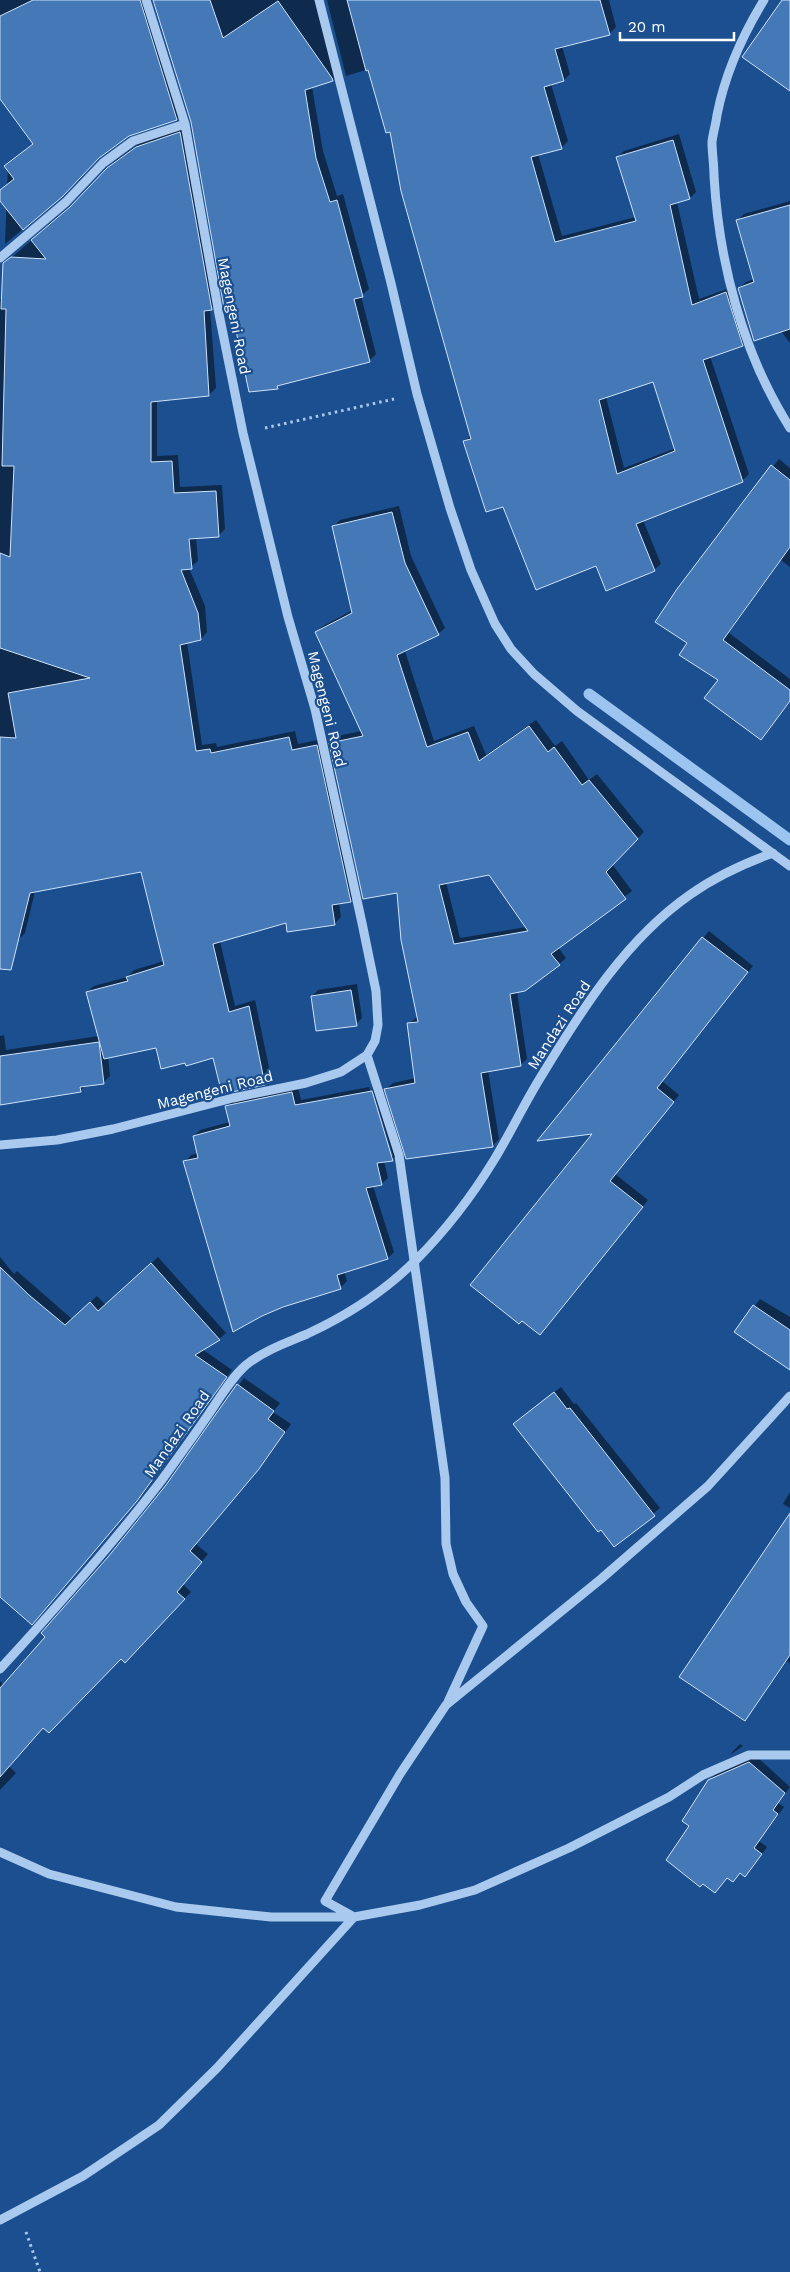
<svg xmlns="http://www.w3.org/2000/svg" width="790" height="2272" viewBox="0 0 790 2272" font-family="'Work Sans',sans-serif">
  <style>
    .shadow { fill: #0007; fill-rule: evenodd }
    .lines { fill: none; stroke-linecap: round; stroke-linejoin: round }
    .stream { stroke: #9cc4f0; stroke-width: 11 }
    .building { fill: #4478b7; stroke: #cfe3fa; fill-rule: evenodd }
    .path { stroke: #a9c9ee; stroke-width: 3; stroke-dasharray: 2.5 4; stroke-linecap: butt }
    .minor { stroke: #a9c9ee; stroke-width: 9 }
    .labels { text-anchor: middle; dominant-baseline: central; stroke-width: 4.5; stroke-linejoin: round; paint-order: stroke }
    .street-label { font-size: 15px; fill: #fff; stroke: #1b4f8f }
  </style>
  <rect width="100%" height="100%" fill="#1b4f8f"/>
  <path class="shadow" d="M 0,0 L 148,0 L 183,112 L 177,119 L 129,135 L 100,156 L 61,197 L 5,244 L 8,164 L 34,143 L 0,97 Z
    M 153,0 L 321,0 L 339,74 L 333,80 L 312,87 L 323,151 L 337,196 L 343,194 L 369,289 L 361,296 L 376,354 L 369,361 L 281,383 L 277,387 Z
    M 327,0 L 609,0 L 616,27 L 609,34 L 562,46 L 570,74 L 564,80 L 551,84 L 568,141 L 561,148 L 538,154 L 562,236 L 636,217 L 617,158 L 624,151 L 679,134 L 696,192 L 690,198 L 677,202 L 699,299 L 733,287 L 749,338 L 742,345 L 710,356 L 749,474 L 742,481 L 643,520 L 661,564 L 654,570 L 597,564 L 503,505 L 465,442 L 471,435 L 390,130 L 369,69 L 346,76 ZM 654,381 L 676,448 L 624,468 L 606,397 Z
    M 187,126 L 218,302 L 210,309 L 216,388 L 209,395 L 157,400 L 157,456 L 178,455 L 180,487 L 222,485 L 225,529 L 218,536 L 196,537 L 198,561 L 189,568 L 205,606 L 207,632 L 201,639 L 187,642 L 202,745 L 216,743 L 217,747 L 295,731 L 298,744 L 323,739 L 357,894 L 350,901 L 339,903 L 341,917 L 335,923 L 287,921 L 220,941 L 235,1006 L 255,1000 L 271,1077 L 264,1084 L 214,1057 L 157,1046 L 108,1057 L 110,1076 L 103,1083 L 86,1085 L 80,1091 L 0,1104 L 0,1036 L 4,1035 L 6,1050 L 99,1036 L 87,992 L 94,986 L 127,977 L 134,970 L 164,961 L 142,871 L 35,891 L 25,933 L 18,940 L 0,935 L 0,299 L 3,299 L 4,264 L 76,202 L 115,161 L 144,140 Z
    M 790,201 L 790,343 L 781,331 L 739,288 L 746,282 L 754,279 L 738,220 L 744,214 Z
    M 779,459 L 790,468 L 790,567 L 781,560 L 729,633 L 790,679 L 790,702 L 767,732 L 689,643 L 678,589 Z
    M 399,506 L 411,556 L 445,628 L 438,634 L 405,651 L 434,741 L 474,726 L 486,755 L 536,720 L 555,746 L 562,741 L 589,780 L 597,774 L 644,832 L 612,864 L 632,891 L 558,947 L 566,958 L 559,964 L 517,991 L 527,1059 L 520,1065 L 488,1070 L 499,1139 L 492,1146 L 386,1089 L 393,1083 L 416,1078 L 409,1024 L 418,1016 L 398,891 L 330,743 L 337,736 L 362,731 L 316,632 L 323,626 L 353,610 L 334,526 L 340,520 ZM 490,873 L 527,927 L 460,938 L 446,882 Z
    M 709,931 L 753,966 L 662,1081 L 679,1095 L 615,1174 L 648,1200 L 546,1327 L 595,1132 L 540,1139 Z
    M 357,984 L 362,1018 L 356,1024 L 312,996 L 318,990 Z
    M 378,1086 L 399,1153 L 393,1159 L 384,1161 L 388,1178 L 381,1184 L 373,1186 L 394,1252 L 388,1258 L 344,1271 L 347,1281 L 340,1288 L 185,1162 L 191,1155 L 198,1153 L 194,1136 L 200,1130 L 230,1122 L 226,1107 L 233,1101 L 298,1087 L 301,1100 L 369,1087 L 391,1156 L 393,1156 L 372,1087 Z
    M 0,1257 L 14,1274 L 17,1271 L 72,1319 L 97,1296 L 106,1305 L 158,1257 L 226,1333 L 219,1339 L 202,1349 L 232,1370 L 144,1493 L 38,1617 L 0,1596 Z
    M 760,1299 L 790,1317 L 790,1368 L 736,1332 Z
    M 244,1378 L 280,1403 L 273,1412 L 291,1424 L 266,1460 L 196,1544 L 208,1554 L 183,1584 L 191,1592 L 125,1661 L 122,1658 L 44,1727 L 9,1766 L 16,1773 L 0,1790 L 0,1681 L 4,1685 L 47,1637 L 43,1633 L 148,1510 Z
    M 561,1387 L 574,1404 L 576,1403 L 660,1508 L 614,1546 L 521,1418 Z
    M 790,1492 L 790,1508 L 783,1504 Z
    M 790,1515 L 790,1663 L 787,1661 L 745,1720 Z
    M 740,1744 L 743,1746 L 730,1755 L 734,1750 Z
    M 756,1756 L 790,1787 L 778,1803 L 784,1807 L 759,1841 L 767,1847 L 751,1869 L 741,1872 L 733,1881 L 691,1825 L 709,1780 L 716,1774 Z"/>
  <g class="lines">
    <path class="stream" d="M 589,694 L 790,840"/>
  </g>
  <path class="building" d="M 33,0 L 140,0 L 177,120 L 129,136 L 99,158 L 62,197 L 23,230 L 0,201 L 0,190 L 14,179 L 4,166 L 33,144 L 0,99 L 0,16 Z
    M 153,0 L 210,0 L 223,38 L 278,1 L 332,78 L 333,81 L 305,90 L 316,158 L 330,202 L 337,200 L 363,297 L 354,299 L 370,362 L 277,386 L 278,389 L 249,392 L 231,307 L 224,308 L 191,122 Z
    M 347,0 L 600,0 L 610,35 L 555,49 L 564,81 L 544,87 L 562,149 L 531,157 L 555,242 L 636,221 L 616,157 L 673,140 L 690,199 L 670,205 L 692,305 L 726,292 L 743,346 L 703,360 L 743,482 L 636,524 L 655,571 L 606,591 L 596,566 L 536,590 L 503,507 L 486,512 L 463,441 L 471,439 L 401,191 L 390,132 L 386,133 L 368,70 L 366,71 ZM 653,382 L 675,451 L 617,474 L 599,400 Z
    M 782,0 L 790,0 L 790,91 L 742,57 Z
    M 180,132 L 212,310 L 204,311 L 209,396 L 151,402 L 151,462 L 172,461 L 174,493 L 216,491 L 219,537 L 189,539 L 192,569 L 181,570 L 198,613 L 201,640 L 180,645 L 196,751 L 210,749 L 211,753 L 289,737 L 292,750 L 317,745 L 351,902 L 332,905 L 335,925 L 287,932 L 286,923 L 213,944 L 229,1012 L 249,1006 L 265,1085 L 222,1094 L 213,1058 L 186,1066 L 185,1063 L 161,1069 L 156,1048 L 104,1059 L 86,992 L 128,981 L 126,977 L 164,965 L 141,872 L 30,893 L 11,970 L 0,969 L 0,737 L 16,738 L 8,693 L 90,678 L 0,648 L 0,553 L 10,557 L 14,466 L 2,466 L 6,309 L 1,309 L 3,263 L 11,257 L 46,259 L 31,240 L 70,207 L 107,168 L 136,147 Z
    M 790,205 L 790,329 L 754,341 L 738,288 L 754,282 L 736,220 Z
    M 771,465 L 790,480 L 790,547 L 723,640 L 790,690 L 790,701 L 761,740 L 704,698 L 718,680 L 679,655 L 687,643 L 655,622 L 677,589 Z
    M 392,512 L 405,563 L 439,635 L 397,655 L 427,747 L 468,732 L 479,761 L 529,726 L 548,752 L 554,747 L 582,785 L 589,780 L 638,839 L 606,872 L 626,899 L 551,954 L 560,965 L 525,991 L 510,994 L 521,1066 L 481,1073 L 493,1147 L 406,1159 L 384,1089 L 415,1083 L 407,1023 L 418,1022 L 401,940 L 397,893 L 363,899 L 329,743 L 363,736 L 315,632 L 352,613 L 332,526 ZM 489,875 L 528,931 L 454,944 L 439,885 Z
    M 702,937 L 748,972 L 657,1088 L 674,1102 L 610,1181 L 643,1207 L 540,1335 L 522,1321 L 519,1324 L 470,1285 L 592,1134 L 537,1141 Z
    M 351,990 L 357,1026 L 316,1031 L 311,996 Z
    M 99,1042 L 104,1084 L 80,1087 L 81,1092 L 0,1105 L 0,1056 Z
    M 372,1091 L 393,1161 L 377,1163 L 382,1185 L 366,1188 L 388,1259 L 337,1275 L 341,1289 L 283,1307 L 262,1316 L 233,1332 L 183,1161 L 198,1158 L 193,1136 L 230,1126 L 225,1106 L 234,1104 L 292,1092 L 295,1105 Z
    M 151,1263 L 220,1340 L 195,1355 L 227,1377 L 137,1501 L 32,1625 L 0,1597 L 0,1267 L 29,1295 L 65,1325 L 90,1302 L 98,1311 Z
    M 753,1305 L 790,1330 L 790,1370 L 734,1332 Z
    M 237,1384 L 274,1411 L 268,1419 L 285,1432 L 259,1469 L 190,1551 L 202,1562 L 177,1592 L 185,1599 L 125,1663 L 121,1659 L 49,1733 L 43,1728 L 0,1777 L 0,1688 L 45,1637 L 41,1633 L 108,1557 L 166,1485 Z
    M 554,1392 L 567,1409 L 570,1408 L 655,1516 L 614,1547 L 601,1530 L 598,1532 L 513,1424 Z
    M 790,1513 L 790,1655 L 745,1721 L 679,1677 Z
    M 749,1762 L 785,1793 L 773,1810 L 778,1814 L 754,1848 L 762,1854 L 745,1877 L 740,1873 L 733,1882 L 727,1878 L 715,1893 L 703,1884 L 700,1887 L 666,1860 L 689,1826 L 682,1821 L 708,1780 Z"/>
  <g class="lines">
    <path class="path" d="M 265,428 L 394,399
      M 26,2232 L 40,2272"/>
    <path class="minor" d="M 319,0 L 391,283 L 417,394 L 450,508 L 471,570 L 495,624 L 511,649 L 534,674 L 577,711 L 790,866
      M 764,0 C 742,36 725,74 717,115 C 716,124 713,133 712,142 C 712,153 714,164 714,176 C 719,263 743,354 790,428
      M 0,258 L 66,202 L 103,163 L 133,141 L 185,124
      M 367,1055 L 399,1155 L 445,1478 L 446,1544 L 453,1574 L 466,1602 L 483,1626 L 448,1702
      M 0,1145 L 57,1140 L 113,1129 L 233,1098 L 306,1083 L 341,1072 L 367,1055 L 375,1041 L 378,1025 L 376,991 L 362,923 L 315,709 L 288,617 L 243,433 L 219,314 L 185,124 L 146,0
      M 0,1669 C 56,1608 111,1546 161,1481 C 177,1459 193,1437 208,1415 C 219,1399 231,1378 246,1365 C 265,1350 286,1343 307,1334 C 346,1316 386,1290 416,1260 C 446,1230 472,1196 494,1160 C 511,1132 525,1102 542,1075 C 582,1009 627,938 691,894 C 715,877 745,863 773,853
      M 0,1852 L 49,1874 L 176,1907 L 271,1917 L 354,1917 L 420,1905 L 475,1890 L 569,1848 L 669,1797 L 703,1775 L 749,1755 L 790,1755
      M 0,2220 L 83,2176 L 159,2125 L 217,2068 L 354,1917 L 325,1901 L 400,1774 L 446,1705 L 601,1579 L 708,1486 L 790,1396"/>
  </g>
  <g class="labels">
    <g class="street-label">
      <text transform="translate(234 316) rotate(79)">Magengeni Road</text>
      <text transform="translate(327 709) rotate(76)">Magengeni Road</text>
      <text transform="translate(559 1025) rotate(-57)">Mandazi Road</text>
      <text transform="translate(215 1090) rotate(-14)">Magengeni Road</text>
      <text transform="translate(177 1434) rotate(-55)">Mandazi Road</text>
    </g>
  </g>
  <path d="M620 32v8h114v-8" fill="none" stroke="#ffffff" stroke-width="2.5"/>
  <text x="628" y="32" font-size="15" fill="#ffffff" stroke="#1b4f8f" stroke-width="4" paint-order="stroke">20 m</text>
</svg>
